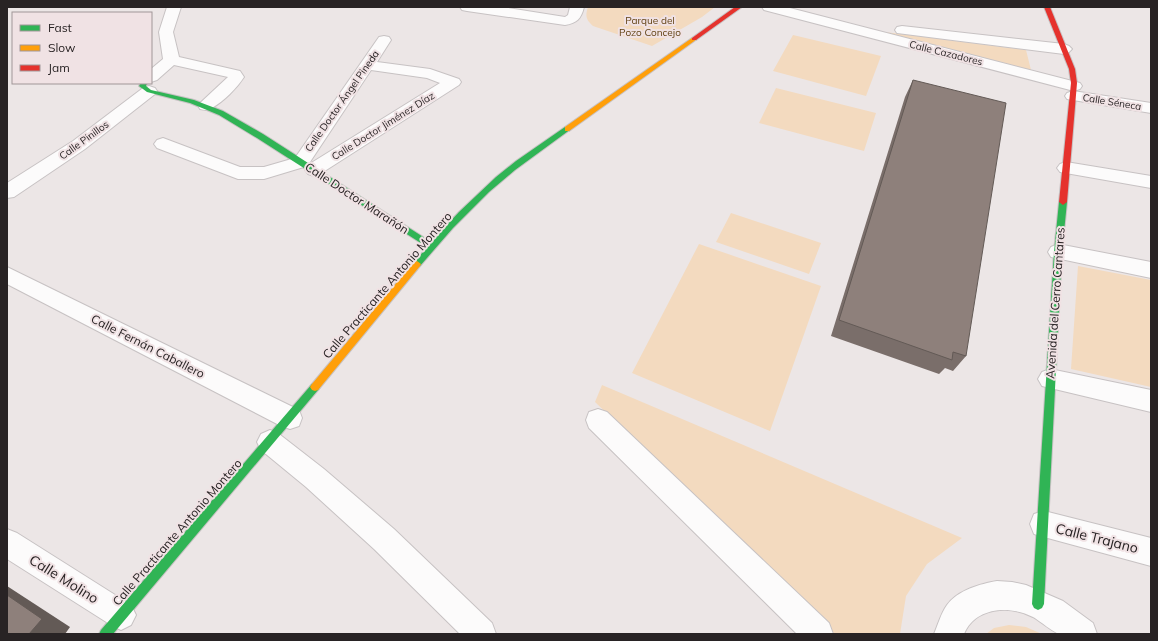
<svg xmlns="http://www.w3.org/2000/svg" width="1158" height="641" viewBox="0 0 1158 641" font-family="Mulish,sans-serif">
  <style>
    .green { fill: #f3dabf }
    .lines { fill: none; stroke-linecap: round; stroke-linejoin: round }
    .street-casing { stroke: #c7c2c3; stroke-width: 2 }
    .fast-casing { stroke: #c7c2c3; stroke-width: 2 }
    .slow-casing { stroke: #c7c2c3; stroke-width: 2 }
    .jam-casing { stroke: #c7c2c3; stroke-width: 2 }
    .street { fill: #fcfbfb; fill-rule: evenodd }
    .fast { fill: #30b455; fill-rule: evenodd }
    .slow { fill: #ff9f0a; fill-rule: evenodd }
    .jam { fill: #e5322d; fill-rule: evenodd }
    .wall { fill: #7a6e6a }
    .shaded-wall { fill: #635a56 }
    .building { fill: #8e807b; stroke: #635a56 }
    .labels { text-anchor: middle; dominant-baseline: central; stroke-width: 4; stroke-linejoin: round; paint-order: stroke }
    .far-park-label { font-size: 10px; fill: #614112; stroke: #f0e2e4 }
    .far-street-label { font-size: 10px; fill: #282324; stroke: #f0e2e4 }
    .street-label { font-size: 12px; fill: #282324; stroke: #f0e2e4 }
    .near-street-label { font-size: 14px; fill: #282324; stroke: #f0e2e4 }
  </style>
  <rect width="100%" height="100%" fill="#ece6e6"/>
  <path class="green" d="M 588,7 L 715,7 L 702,17 L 652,46 L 593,26 C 586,20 585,16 588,7 Z
    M 885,32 L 1026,50 L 1031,70 Z
    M 793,35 L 881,56 L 866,96 L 773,71 Z
    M 776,88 L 876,113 L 864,151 L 759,123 Z
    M 731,213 L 821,243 L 809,274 L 716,242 Z
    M 699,244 L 821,286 L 770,431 L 632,373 Z
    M 1078,266 L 1151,280 L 1151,387 L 1071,369 Z
    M 602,385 L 962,538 L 927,564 L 906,596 L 900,634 L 835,634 L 595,402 Z
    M 1009,625 L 1026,627 L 1042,634 L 986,634 L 994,628 Z"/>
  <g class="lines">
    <g class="street-casing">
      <path id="street" d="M 167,7 L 181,7 L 173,32 L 179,57 L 240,71 L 244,77 C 237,88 224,101 212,108 C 208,111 204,110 200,109 L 198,105 L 228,77 L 174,65 L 157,80 L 151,82 L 151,69 L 163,59 L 159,32 Z
        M 460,7 L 502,7 L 565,17 L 568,15 L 570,7 L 584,7 C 581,19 577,23 565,25 L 467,11 L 462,10 Z
        M 762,7 L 786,7 L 1080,83 L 1082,86 L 1080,89 L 1074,91 L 764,10 Z
        M 902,26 L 1064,44 L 1069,46 L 1072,49 L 1069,52 L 1064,54 L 897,33 L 895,30 L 897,27 Z
        M 384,36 L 389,37 L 391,40 L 377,62 L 430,69 L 459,79 L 461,82 L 459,85 L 320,174 L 314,176 L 308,174 L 305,170 L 307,166 L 264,179 L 238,179 L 157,148 L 154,144 L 157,140 L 163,138 L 240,167 L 264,167 L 295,158 L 379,37 ZM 371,70 L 427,78 L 440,83 L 308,165 Z
        M 149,86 L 155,88 L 157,91 L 155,94 L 85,149 L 14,197 L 7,198 L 7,183 L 73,141 L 143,88 Z
        M 1073,91 L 1151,103 L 1151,113 L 1067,99 L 1065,96 L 1067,93 Z
        M 1066,162 L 1151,176 L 1151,188 L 1060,172 L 1057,168 L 1060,164 Z
        M 1058,244 L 1151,262 L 1151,278 L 1051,257 L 1048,252 L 1051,247 Z
        M 7,267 L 299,410 L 302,418 L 299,426 L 290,429 L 281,426 L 7,284 Z
        M 1050,369 L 1151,390 L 1151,412 L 1042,386 L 1038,379 L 1042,372 Z
        M 598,409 L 607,412 L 829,623 L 833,634 L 797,634 L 589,428 L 586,420 L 589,412 Z
        M 270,430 L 279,434 L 324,469 L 394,529 L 492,623 L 496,634 L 460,634 L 374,549 L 306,487 L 261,450 L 257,442 L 261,434 Z
        M 1044,511 L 1151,538 L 1151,566 L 1044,537 L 1034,534 L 1030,524 L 1034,514 Z
        M 7,529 L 17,533 L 131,605 L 136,615 L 131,625 L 121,630 L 111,625 L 7,559 Z
        M 997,581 L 1012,582 L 1026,585 L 1063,601 L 1093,623 L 1097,634 C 1088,634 1067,636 1060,634 C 1054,633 1040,621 1033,617 C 1010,605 975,607 964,634 L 934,634 C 938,625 941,613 947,605 C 958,590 980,584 997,581 Z"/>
    </g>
    <g class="fast-casing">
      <path id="fast" d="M 141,83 L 147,83 L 146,86 L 151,90 L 194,100 L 223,111 L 263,134 L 431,242 L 459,212 L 496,177 L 516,161 L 565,127 L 567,127 L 571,129 L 515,170 L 489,192 L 453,228 L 420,266 L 417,267 L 413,264 L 427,247 L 257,138 L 219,115 L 190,103 L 147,92 L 139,86 Z
        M 1063,199 L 1067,202 L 1062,252 L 1044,604 L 1042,608 L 1038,610 L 1034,608 L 1032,604 L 1054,252 L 1059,202 Z
        M 315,383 L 318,384 L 320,387 L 318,390 L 113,634 L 99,634 L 101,630 L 312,384 Z"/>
    </g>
    <g class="slow-casing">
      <path id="slow" d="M 692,38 L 697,39 L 569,131 L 565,131 L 565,127 Z
        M 417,261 L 421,264 L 420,266 L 318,390 L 315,391 L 312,390 L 310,387 L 312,384 L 414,262 Z"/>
    </g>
    <g class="jam-casing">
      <path id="jam" d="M 735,7 L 742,7 L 696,40 L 692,40 L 692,38 Z
        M 1044,7 L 1050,7 L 1075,69 L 1077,83 L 1067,202 L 1063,205 L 1059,202 L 1071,83 L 1069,69 Z"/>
    </g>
    <use href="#street" class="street"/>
    <use href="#fast" class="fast"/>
    <use href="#slow" class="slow"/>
    <use href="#jam" class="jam"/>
  </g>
  <path class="wall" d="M 913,80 L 966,356 L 953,371 L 945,368 L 939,374 L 831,336 L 905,97 Z"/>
  <path class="shaded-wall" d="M 7,586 L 70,627 L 65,634 L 29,634 L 7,595 Z"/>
  <path class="building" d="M 913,80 L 1006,103 L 966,356 L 953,352 L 952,360 L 839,320 Z
    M 7,595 L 42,619 L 29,634 L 7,634 Z"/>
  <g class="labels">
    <g class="far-park-label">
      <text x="650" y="20">Parque del<tspan x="650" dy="12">Pozo Concejo</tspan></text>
    </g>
    <g class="far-street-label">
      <text transform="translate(946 53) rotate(14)">Calle Cazadores</text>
      <text transform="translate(342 101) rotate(-55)">Calle Doctor Ángel Pineda</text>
      <text transform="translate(1112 102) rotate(9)">Calle Séneca</text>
      <text transform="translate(383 126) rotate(-32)">Calle Doctor Jiménez Díaz</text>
      <text transform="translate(84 140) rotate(-36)">Calle Pinillos</text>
    </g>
    <g class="street-label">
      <text transform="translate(357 198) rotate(33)">Calle Doctor Marañón</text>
      <text transform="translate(387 285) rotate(-49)">Calle Practicante Antonio Montero</text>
      <text transform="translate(1055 303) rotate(-86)">Avenida del Cerro Cantares</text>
      <text transform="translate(148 346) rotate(27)">Calle Fernán Caballero</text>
      <text transform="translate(177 532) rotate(-49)">Calle Practicante Antonio Montero</text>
    </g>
    <g class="near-street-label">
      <text transform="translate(1097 538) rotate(14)">Calle Trajano</text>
      <text transform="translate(64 579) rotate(32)">Calle Molino</text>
    </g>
  </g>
  <rect width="1158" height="641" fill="none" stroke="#282324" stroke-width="16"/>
  <rect x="12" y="12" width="140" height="72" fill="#f0e2e4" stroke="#a09697"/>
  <rect x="20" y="25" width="20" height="6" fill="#30b455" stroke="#a09697"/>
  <text x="48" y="32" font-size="12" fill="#282324">Fast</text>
  <rect x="20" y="45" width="20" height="6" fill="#ff9f0a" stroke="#a09697"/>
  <text x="48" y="52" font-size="12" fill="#282324">Slow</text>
  <rect x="20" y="65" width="20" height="6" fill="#e5322d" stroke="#a09697"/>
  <text x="48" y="72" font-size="12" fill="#282324">Jam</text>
</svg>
